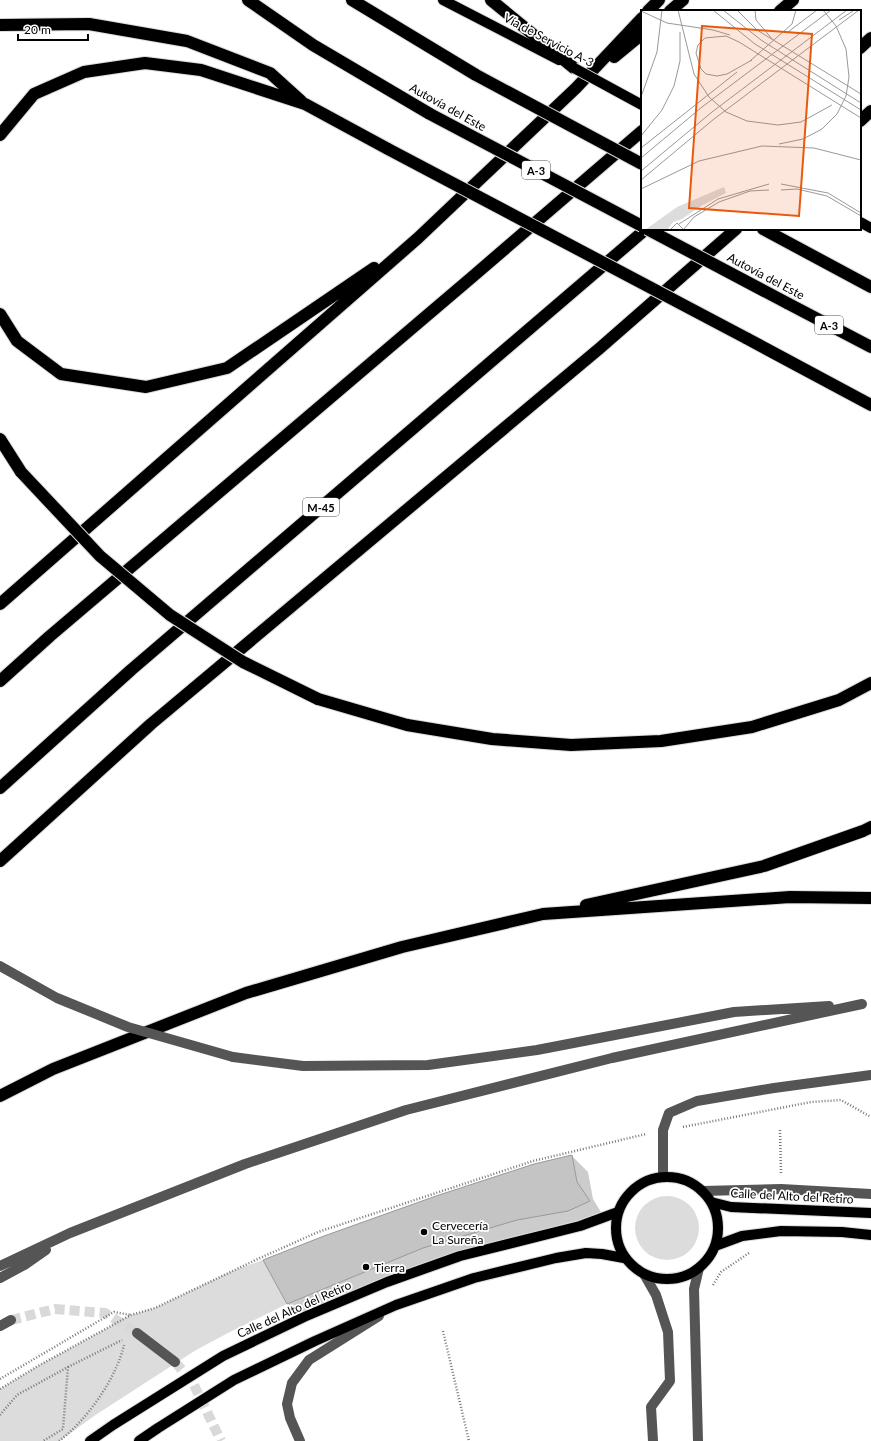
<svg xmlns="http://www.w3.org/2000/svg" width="871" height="1441" viewBox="0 0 871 1441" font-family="Lato,sans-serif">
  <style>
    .green { fill: #dcdcdc }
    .shadow { fill: #0003 }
    .building { fill: #c4c4c4; stroke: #999 }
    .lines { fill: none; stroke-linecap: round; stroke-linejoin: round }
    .minor-tunnel { stroke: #d9d9d9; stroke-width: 10; stroke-dasharray: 10 5; stroke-linecap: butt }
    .major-casing { stroke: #dbdbdb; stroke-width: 12 }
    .highway-casing { stroke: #dbdbdb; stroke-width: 14 }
    .path { stroke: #777; stroke-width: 2.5; stroke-dasharray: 1 2; stroke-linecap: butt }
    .minor { stroke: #555; stroke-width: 10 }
    .major { stroke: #000; stroke-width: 10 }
    .highway { stroke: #000; stroke-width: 12 }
    .major-bridge-casing { stroke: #dbdbdb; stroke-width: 12; stroke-linecap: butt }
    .highway-bridge-casing { stroke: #dbdbdb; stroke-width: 14; stroke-linecap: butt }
    .minor-bridge { stroke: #555; stroke-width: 10 }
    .major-bridge { stroke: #000; stroke-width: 10 }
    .highway-bridge { stroke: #000; stroke-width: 12 }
    .poi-dot { fill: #000; stroke: #fff; stroke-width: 1.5 }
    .labels { text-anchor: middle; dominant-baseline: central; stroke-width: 3.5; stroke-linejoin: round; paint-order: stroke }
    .shield { fill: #fff; stroke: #4c4c4c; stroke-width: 1 }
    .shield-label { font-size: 11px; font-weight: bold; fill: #000 }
    .street-label { font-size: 12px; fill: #000; stroke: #fff }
    .poi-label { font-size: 12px; fill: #000; stroke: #fff; text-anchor: start }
    .inset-road { fill: none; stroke: #999; stroke-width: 1 }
    .view { fill: #e8590c; fill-opacity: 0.15; stroke: #e8590c; stroke-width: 2 }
    .inset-edge { fill: none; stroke: #000; stroke-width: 2 }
  </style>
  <rect width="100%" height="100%" fill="#fff"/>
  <path class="green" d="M635 1228a32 32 0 1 1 64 0a32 32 0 1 1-64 0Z
    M 263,1260 L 287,1304 L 228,1333 L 196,1350 L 94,1416 L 60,1441 L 0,1441 L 0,1389 L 38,1366 L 131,1315 L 155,1308 L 232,1271 Z"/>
  <path class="shadow" d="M 572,1156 L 588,1172 L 593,1199 L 604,1217 L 439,1263 L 303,1319 L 287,1303 Z"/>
  <path class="building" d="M 572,1155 L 577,1182 L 590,1201 L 568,1211 L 517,1220 L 423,1248 L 287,1304 L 263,1260 L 324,1236 L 436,1196 L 534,1164 Z"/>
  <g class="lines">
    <path class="minor-tunnel" d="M 11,1320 L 55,1309 L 105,1313 L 137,1333
      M 175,1362 L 193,1383 L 221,1441"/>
    <g class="major-casing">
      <path id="major" d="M 443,0 L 559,60
        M 860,222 L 871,228
        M616 1228a51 51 0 1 1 102 0a51 51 0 1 1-102 0Z
        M 711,1202 L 731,1207 L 871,1213
        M 715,1246 L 742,1236 L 781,1231 L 842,1232 L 871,1235
        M 90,1441 L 113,1425 L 223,1356 L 304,1317 L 387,1282 L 460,1256 L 580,1226 L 618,1212
        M 139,1441 L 158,1428 L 234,1380 L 315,1341 L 396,1305 L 474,1278 L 556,1258 L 586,1253 L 602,1254 L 624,1258"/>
    </g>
    <g class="highway-casing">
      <path id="highway" d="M 248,0 L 313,45 L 430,114
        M 352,0 L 476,75
        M 491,0 L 574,68
        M 648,11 L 659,0
        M 670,11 L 683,0
        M 780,11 L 793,0
        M 0,25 L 89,24 L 187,41 L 270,73 L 301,101
        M 860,48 L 871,38
        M 614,57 L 642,34
        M 860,121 L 871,111
        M 0,135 L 34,94 L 84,72 L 145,63 L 201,70 L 305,104 L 388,149
        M 763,229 L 871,287
        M 787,303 L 871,347
        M 0,314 L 17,341 L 61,374 L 146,387 L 227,368 L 374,268
        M 746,338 L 871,405
        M 0,439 L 21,472
        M 0,604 L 418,238 L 576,88 L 642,18
        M 0,681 L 50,636 L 471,278 L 642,131
        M 318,699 L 407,725 L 492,739 L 571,745 L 661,741 L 752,727 L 839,700 L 871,683
        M 0,788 L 131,670 L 646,229
        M 0,861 L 151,724 L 600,348 L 736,229
        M 586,905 L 764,866 L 863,831 L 871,827
        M 0,1096 L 53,1069 L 246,993 L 402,947 L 543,914 L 790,897 L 871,898"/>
    </g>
    <path class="path" d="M 683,1127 L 811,1102 L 841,1100 L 871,1117
      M 780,1130 L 781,1173
      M 713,1285 L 721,1272 L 749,1253
      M 443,1331 L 469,1441
      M 68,1367 L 122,1340
      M 0,1379 L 114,1312 L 131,1315
      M 0,1389 L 38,1366 L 131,1315 L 155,1308 L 260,1258 L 318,1232 L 533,1161 L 646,1134
      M 0,1415 L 17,1395 L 68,1367 L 63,1429 L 43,1441
      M 59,1441 C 87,1420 116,1379 124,1345"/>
    <path class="minor" d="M 233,1057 L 303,1066 L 428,1065 L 537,1050 L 734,1012 L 829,1006
      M 663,1177 L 663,1130 L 669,1113 L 697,1101 L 774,1088 L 871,1075
      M 702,1191 L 781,1189 L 871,1194
      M 0,1266 L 70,1233 L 245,1164 L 406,1110 L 612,1058 L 862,1004
      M 644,1274 L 656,1295 L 668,1332 L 670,1381 L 651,1407 L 653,1441
      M 0,1278 L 26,1264 L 46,1250
      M 0,1326 L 11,1320
      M 137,1333 L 175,1362
      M 300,1441 L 290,1418 L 287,1404 L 292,1383 L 309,1360 L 379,1316
      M 698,1441 L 694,1289 L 699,1268"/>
    <use href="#major" class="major"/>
    <use href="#highway" class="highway"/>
    <g class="major-bridge-casing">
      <path id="major-bridge" d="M 574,68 L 642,105"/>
    </g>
    <g class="highway-bridge-casing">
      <path id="highway-bridge" d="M 476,75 L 642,164
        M 430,114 L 642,226
        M 388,149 L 746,338
        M 647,229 L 787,303
        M 21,472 L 100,556 L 170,615 L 243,662 L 318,699"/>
    </g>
    <path class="minor-bridge" d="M 0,966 L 57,998 L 128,1027 L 233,1057"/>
    <use href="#major-bridge" class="major-bridge"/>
    <use href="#highway-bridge" class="highway-bridge"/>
  </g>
  <g class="poi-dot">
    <circle cx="424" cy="1232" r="4"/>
    <circle cx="366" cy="1267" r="4"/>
  </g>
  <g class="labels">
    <g class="shield">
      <rect x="522" y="161" width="28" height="18" rx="3"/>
      <rect x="815" y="316" width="28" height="18" rx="3"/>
      <rect x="303" y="498" width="36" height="18" rx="3"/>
    </g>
    <g class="shield-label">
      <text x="536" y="170">A-3</text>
      <text x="829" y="325">A-3</text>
      <text x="321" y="507">M-45</text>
    </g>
    <g class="street-label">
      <text transform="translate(549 40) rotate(28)">Vía de Servicio A-3</text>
      <text transform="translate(448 107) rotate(29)">Autovía del Este</text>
      <text transform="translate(766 276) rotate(28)">Autovía del Este</text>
      <text transform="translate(792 1196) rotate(3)">Calle del Alto del Retiro</text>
      <text transform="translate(294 1309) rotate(-24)">Calle del Alto del Retiro</text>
    </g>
    <g class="poi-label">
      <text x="432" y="1225">Cervecería<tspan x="432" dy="14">La Sureña</tspan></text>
      <text x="374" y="1267">Tierra</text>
    </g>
  </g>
  <g transform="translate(641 10)">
    <rect width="220" height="220" fill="#fff"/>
    <path d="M 83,177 L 85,183 L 60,196 L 41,209 L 32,212 L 26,220 L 4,220 L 36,197 Z" fill="#dcdcdc"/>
    <path class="inset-road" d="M 37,0 L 53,64 L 68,87 L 85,102 L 106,111 L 137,115 L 160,112 L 191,95M 72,0 L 114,34 L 220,100M 82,0 L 120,30 L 220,93M 96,0 L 116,20 L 220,84M 114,0 L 115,10 L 132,30M 0,1 L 26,13 L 72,20 L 89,25M 198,10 L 212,1M 147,22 L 176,0M 111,50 L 86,64 L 76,66 L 65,64 L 60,59 L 55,43 L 57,35 L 64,28 L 85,26 L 98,32 L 220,108M 109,51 L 151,14 L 155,0M 0,87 L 16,42 L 21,0M 0,126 L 21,100 L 33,76 L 39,51 L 39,22M 138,134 L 162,129 L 181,119 L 196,104 L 205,86 L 208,67 L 205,39 L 195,16 L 182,0M 0,138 L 96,62M 0,148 L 61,97 L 190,0M 0,161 L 71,102 L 206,0M 0,170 L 73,109 L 218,0M 140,174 L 187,183 L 220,203M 0,179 L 58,151 L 121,136 L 173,138 L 220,150M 140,180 L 156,179 L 186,186 L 220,206M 38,214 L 77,189 L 128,174M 43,219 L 53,207 L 78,192 L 109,181 L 128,180M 29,220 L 36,213 L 43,220"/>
    <path class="view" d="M 61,16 L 171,24 L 158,206 L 48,198 Z"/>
    <rect width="220" height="220" class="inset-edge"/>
  </g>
  <path d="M18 34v6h70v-6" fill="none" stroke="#000000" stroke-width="2"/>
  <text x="24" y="34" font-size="12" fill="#000000" stroke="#ffffff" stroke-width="3" paint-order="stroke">20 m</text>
</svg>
